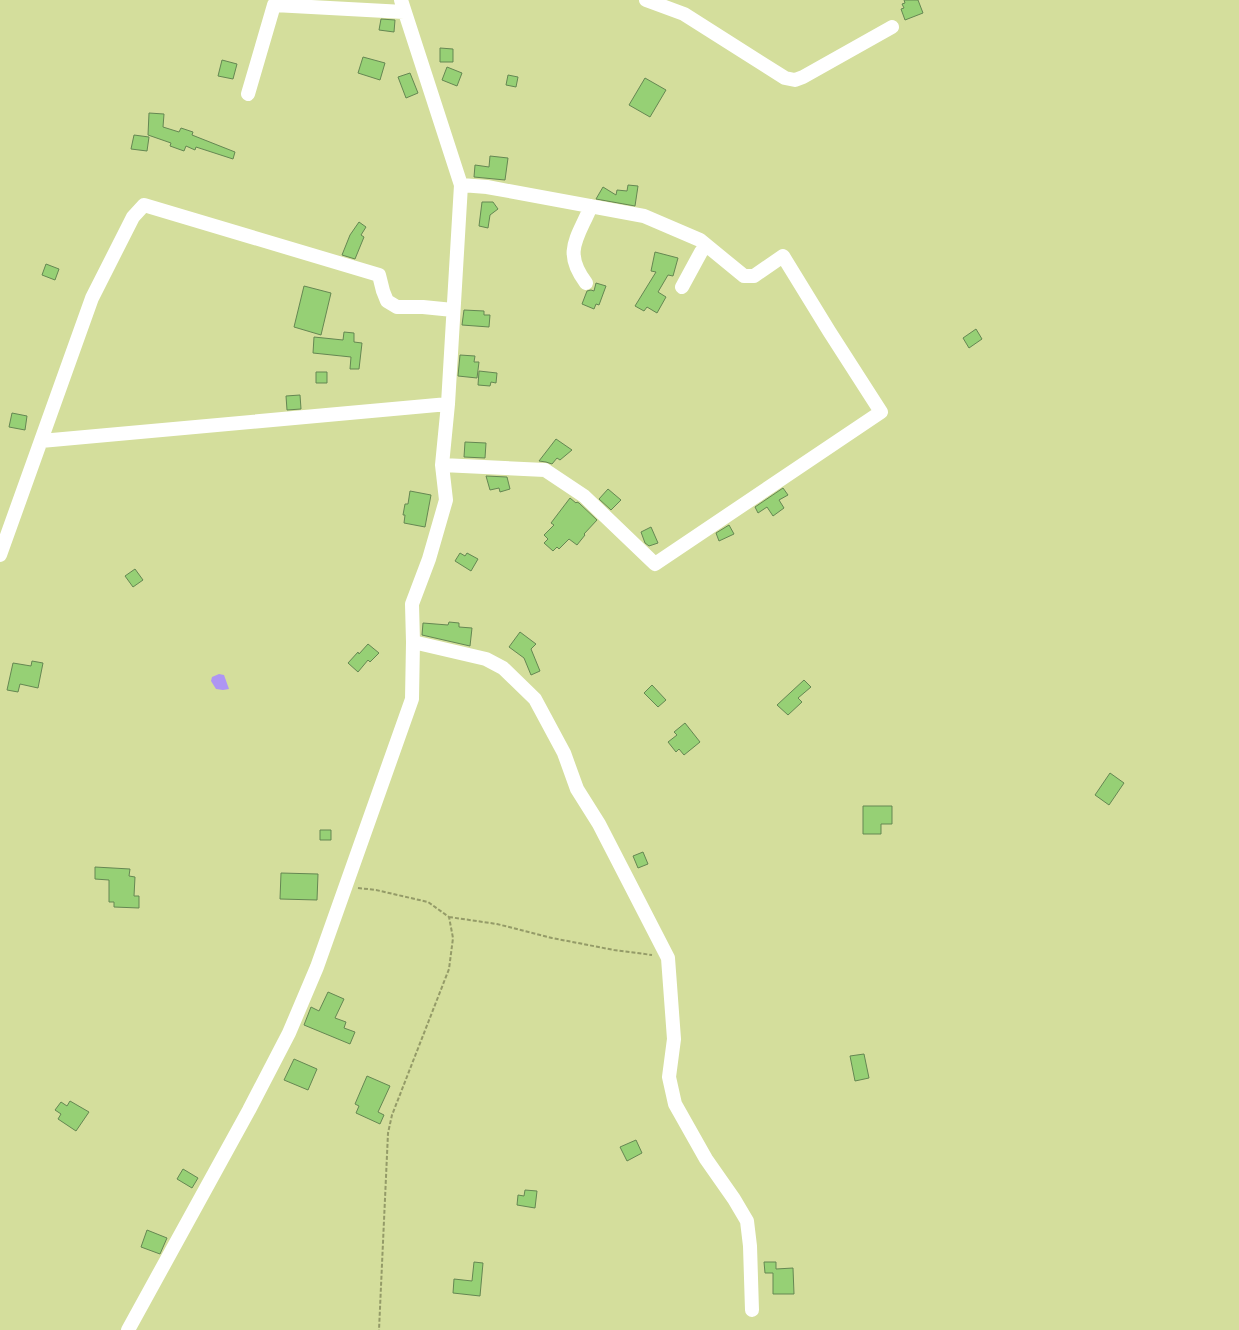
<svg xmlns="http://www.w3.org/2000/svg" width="1239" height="1330" viewBox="0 0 1239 1330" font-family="'Zilla Slab',serif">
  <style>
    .water { fill: #ae95f3 }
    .building { fill: #96d075; stroke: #658752 }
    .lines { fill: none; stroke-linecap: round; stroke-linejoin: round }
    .path { stroke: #949b68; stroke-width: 2; stroke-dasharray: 4 2; stroke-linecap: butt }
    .minor { stroke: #fff; stroke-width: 14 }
  </style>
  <rect width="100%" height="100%" fill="#d4de9c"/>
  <path class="water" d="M 219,674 L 224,675 L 229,689 L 223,690 L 216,689 L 211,681 L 212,677 Z"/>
  <path class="building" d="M 904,0 L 918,0 L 923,13 L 905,20 L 901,9 L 904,8 L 902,4 L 905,3 Z
    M 381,19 L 395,20 L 394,32 L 379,30 Z
    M 440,48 L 453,49 L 453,62 L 440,62 Z
    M 363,57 L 385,63 L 380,80 L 358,73 Z
    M 222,60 L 237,64 L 233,79 L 218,76 Z
    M 447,67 L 462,73 L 457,86 L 442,80 Z
    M 410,73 L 418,93 L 406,98 L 398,77 Z
    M 508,75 L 518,77 L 516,87 L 506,85 Z
    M 645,78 L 666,90 L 650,117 L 629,105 Z
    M 149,113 L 164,114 L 163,127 L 179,132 L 181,128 L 193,132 L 192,135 L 235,152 L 233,159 L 196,147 L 195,150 L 186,146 L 184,151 L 170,146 L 171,143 L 148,135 Z
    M 134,135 L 149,137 L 147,151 L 131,149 Z
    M 490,156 L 508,158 L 505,180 L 474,177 L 475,165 L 489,167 Z
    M 628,185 L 638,186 L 635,206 L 596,199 L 603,187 L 616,195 L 617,190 L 627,191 Z
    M 482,202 L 493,202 L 498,209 L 490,215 L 488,228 L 479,226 Z
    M 359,222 L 366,227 L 361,235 L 364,237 L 355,259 L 342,255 L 350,235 Z
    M 655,252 L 678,258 L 673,276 L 668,275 L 658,292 L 666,297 L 657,313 L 647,307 L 644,311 L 635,306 L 656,272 L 651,271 Z
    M 46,264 L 59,269 L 55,280 L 42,275 Z
    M 596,283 L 606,286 L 599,305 L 596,304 L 594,309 L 582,304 L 587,291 L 591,290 L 594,291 Z
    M 304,286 L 331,293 L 321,335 L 294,327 Z
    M 464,310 L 484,311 L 484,315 L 490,315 L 489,327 L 462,325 Z
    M 976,329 L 982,339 L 969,348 L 963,338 Z
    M 344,332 L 354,333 L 354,342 L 362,343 L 359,369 L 350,369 L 351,357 L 313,353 L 314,337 L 343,340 Z
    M 460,355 L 475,356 L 474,362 L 479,362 L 477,378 L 458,376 Z
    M 479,371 L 497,373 L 496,383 L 491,382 L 490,386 L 478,385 Z
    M 316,372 L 327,372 L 327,383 L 316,383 Z
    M 300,395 L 301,409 L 287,410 L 286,396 Z
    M 12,413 L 27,416 L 25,430 L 9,427 Z
    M 556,439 L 572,450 L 560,460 L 557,458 L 552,464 L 546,462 L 539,461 Z
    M 465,442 L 486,443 L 485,458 L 464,457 Z
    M 486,476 L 507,477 L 510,489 L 500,492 L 499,488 L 490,490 Z
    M 783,488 L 788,495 L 779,500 L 784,508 L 773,516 L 767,507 L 758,513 L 755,507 Z
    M 608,489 L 621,500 L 611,510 L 599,499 Z
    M 410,491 L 431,495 L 425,527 L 404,523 L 405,515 L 403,515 L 405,504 L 408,504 Z
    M 570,498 L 576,503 L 577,502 L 579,503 L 597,520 L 584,534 L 585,535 L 577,545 L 569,539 L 559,549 L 557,547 L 553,551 L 544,543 L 548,539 L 544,535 L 554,525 L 551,523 Z
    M 729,525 L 734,534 L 719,541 L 716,533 Z
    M 651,527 L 658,543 L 649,546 L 645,543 L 641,532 Z
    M 460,553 L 465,556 L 467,553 L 478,559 L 471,571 L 455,561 Z
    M 135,569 L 143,580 L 133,587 L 125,576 Z
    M 449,622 L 459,623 L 459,627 L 472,628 L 470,646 L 422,635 L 423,623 L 448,625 Z
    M 520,632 L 536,644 L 531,649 L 540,671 L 531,675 L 524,658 L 509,647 Z
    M 368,644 L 379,653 L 370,662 L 368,660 L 358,672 L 348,663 L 358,652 L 359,654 Z
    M 32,661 L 43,663 L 38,688 L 20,684 L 18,692 L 7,690 L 13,663 L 31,666 Z
    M 804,680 L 811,687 L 798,698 L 802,702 L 788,715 L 777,705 Z
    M 652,685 L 666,700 L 658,707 L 644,693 Z
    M 685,723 L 700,742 L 684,755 L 679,749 L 676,752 L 668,742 L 677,735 L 674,732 Z
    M 1110,773 L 1124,783 L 1109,805 L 1095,795 Z
    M 863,806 L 892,806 L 892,824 L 881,824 L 881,834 L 863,834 Z
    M 320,830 L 331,830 L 331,840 L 320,840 Z
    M 643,852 L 648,864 L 638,868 L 633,856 Z
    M 95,867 L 130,869 L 129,876 L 135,877 L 134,896 L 139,896 L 139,908 L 114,907 L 114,902 L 109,902 L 109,880 L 95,879 Z
    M 281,873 L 318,874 L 317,900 L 280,899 Z
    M 328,992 L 344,999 L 335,1018 L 346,1022 L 344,1028 L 355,1032 L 350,1044 L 304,1025 L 311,1007 L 319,1011 Z
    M 864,1054 L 869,1078 L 855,1081 L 850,1056 Z
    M 294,1059 L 317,1069 L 308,1090 L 284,1080 Z
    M 367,1076 L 390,1086 L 378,1112 L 384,1115 L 380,1124 L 356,1113 L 359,1106 L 355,1104 Z
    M 70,1101 L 89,1112 L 76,1131 L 58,1119 L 61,1114 L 55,1110 L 61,1102 L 67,1106 Z
    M 636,1140 L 642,1153 L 627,1161 L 620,1147 Z
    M 183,1169 L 198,1178 L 192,1188 L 177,1179 Z
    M 525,1190 L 537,1191 L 535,1208 L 517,1205 L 518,1195 L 524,1196 Z
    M 147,1230 L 167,1238 L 160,1254 L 141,1247 Z
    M 474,1262 L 483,1263 L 480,1296 L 453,1293 L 454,1279 L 472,1281 Z
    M 764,1262 L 776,1262 L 776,1269 L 793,1268 L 794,1294 L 773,1294 L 773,1273 L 765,1273 Z"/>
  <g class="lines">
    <path class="path" d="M 358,888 L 376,890 L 428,902 L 449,917 L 453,938 L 449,969 L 392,1115 L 388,1133 L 379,1330
      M 449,917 L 497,924 L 552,938 L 614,950 L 652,955"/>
    <path class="minor" d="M 646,0 L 684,14 L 785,78 L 795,80 L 803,77 L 892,27
      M 248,94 L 274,5 L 404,12
      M 586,283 C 562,251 578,238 591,206
      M 682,287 L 701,252 L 706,245
      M 41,441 L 448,404
      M 442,465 L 545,470 L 584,496 L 655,564 L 881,412 L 829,331 L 783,256 L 754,276 L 744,276 L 700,240 L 644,216 L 487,187 L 461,185
      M 0,555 L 92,298 L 133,217 L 144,205 L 379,275 L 383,291 L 387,301 L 397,307 L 423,307 L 453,310
      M 413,642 L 486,659 L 503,668 L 535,699 L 564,753 L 577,789 L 599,824 L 668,958 L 674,1039 L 669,1077 L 675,1104 L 706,1159 L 734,1199 L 747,1221 L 750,1246 L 752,1310
      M 128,1330 L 249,1110 L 289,1033 L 317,967 L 412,699 L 413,642 L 412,604 L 429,559 L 446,500 L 442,465 L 448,404 L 461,185 L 401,0"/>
  </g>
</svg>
